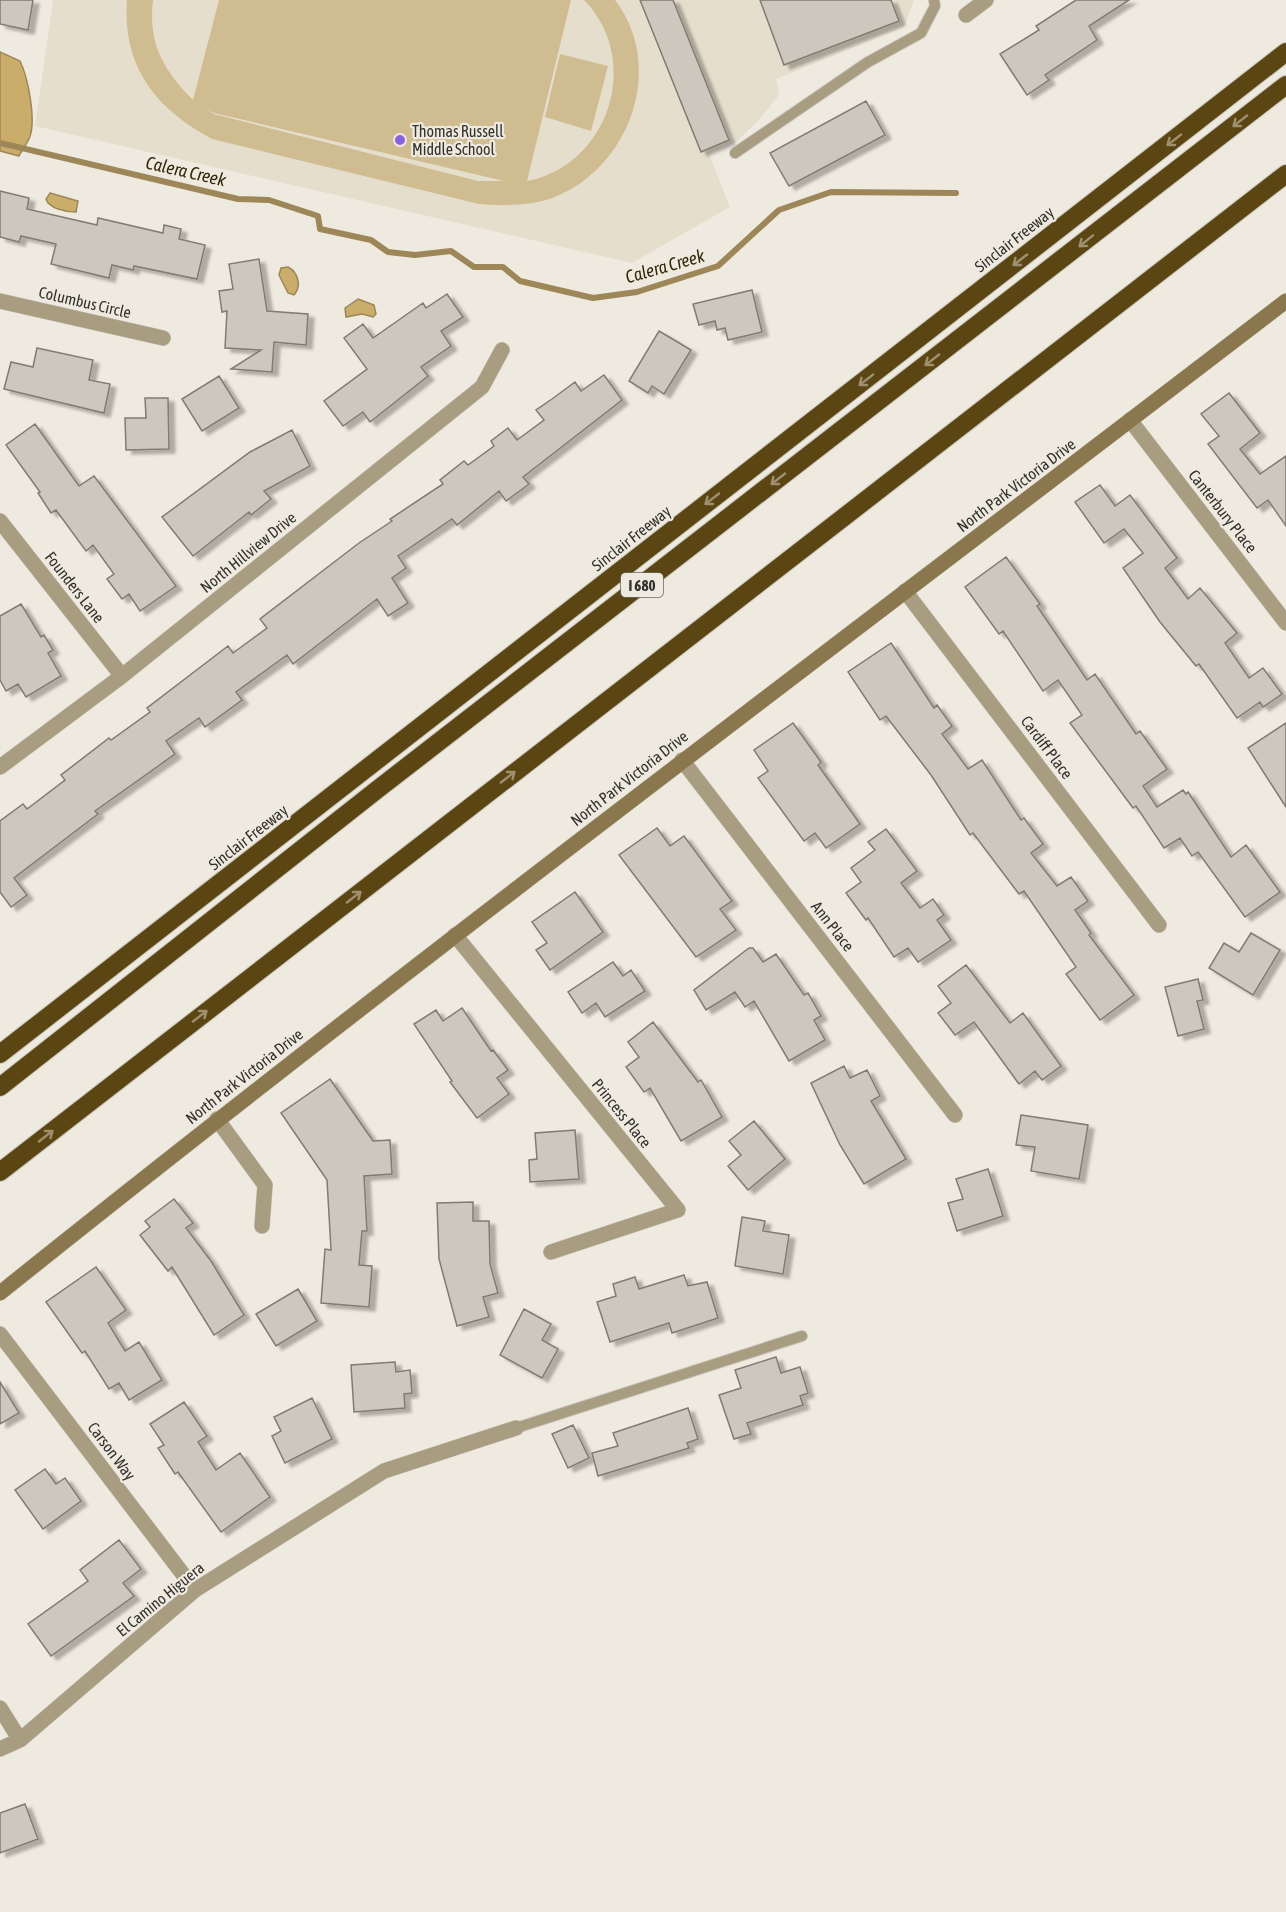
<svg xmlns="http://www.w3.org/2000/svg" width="1286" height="1912" viewBox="0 0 1286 1912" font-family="'Asap Condensed',sans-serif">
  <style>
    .built { fill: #e6decd }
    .green { fill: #d0bc91; fill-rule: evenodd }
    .water { fill: #caac6b; stroke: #9d8758; stroke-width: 1.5 }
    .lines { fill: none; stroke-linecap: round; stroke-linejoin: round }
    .stream { stroke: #9d8758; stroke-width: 6 }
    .building { fill: #cdc8be; stroke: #807b72; stroke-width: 1.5; filter: url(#shadow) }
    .lane-casing { stroke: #c9c5bb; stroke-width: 12 }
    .street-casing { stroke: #c9c5bb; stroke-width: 16 }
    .secondary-casing { stroke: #c9c5bb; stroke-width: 16 }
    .highway-casing { stroke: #c9c5bb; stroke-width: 20 }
    .lane { stroke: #a99d81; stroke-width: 10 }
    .street { stroke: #a99d81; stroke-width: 15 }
    .secondary { stroke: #8a774e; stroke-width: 15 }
    .highway { stroke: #5b4613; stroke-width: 18 }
    .oneway { stroke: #9e906f }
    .poi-dot { fill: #8b62dd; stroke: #efeadf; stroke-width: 2 }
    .labels { text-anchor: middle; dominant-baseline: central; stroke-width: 4.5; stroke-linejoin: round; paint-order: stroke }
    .shield { fill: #efeadf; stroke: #6b6862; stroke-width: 1.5 }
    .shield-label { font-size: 15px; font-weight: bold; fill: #33312d }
    .poi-label { font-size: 16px; fill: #33312d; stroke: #efeadf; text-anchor: start }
    .street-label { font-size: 16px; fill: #33312d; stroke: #efeadf }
    .water-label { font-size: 18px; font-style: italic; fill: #342709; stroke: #efeadf }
  </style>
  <defs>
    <filter id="shadow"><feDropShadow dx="6" dy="4" stdDeviation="1.5" flood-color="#0004"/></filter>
  </defs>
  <rect width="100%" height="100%" fill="#efeadf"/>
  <path class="built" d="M 53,0 L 914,0 L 904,27 L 776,79 L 779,95 L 758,121 L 736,142 L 709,154 L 730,207 L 632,263 L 35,126 Z"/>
  <path class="green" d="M 127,0 L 153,0 C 148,44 163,69 193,100 L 219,0 L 571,0 L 527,181 C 609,165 643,60 584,0 L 615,0 C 667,68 629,169 552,198 C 530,206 502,206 479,204 L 212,139 C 156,109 122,67 127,0 ZM 207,110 L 214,113 L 504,181 L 478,181 L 214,114 Z
    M 560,54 L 608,66 L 591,131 L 545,117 Z"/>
  <path class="water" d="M 0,52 L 20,61 C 28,78 37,121 29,139 C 26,145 22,150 19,156 L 0,151 Z
    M 50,193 L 78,201 L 76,212 C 67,212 49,209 46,199 Z
    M 288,267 C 298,272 302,286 294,295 L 288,293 L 279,275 L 281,268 Z
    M 358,299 L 374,305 L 376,314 L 373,317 L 362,314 L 346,317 L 345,308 Z"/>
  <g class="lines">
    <path class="stream" d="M 0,143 L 238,199 L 269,200 L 318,216 L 320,229 L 371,240 L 388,252 L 415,255 L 451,251 L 474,267 L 503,267 L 520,281 L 593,298 L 637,292 L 718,266 L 779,210 L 831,192 L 956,193"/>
  </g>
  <path class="building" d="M 0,0 L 33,0 L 28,30 L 0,24 Z
    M 640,0 L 673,0 L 729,140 L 701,152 Z
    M 760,0 L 891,0 L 899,21 L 784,65 Z
    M 1076,0 L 1129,0 L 1089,26 L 1097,40 L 1045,75 L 1049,80 L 1027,95 L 1000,54 L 1039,30 L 1036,26 Z
    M 866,101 L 885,135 L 789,186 L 770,153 Z
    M 0,191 L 29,198 L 27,209 L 97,225 L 98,218 L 163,233 L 164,225 L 181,229 L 179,239 L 205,245 L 197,279 L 134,266 L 133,270 L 112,265 L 109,278 L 51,264 L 56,244 L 21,236 L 19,242 L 0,237 Z
    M 259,259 L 267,311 L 308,314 L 306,345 L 274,342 L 272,372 L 231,369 L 261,350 L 225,348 L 227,311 L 222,312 L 219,291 L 233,289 L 229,264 Z
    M 752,290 L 762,332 L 728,340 L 725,328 L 717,330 L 715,321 L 699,325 L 693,304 Z
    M 447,294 L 463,317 L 441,331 L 451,346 L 421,367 L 428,376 L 370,422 L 363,412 L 343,426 L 324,401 L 367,369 L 344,338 L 363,324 L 373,338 L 423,303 L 426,308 Z
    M 659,331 L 691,350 L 664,394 L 652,386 L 648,393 L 629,381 Z
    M 37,348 L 93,360 L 89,380 L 110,384 L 104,413 L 4,389 L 11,362 L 33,367 Z
    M 604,375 L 622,400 L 523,477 L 529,484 L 506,501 L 499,491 L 457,525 L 452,519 L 398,556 L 406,568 L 392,578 L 408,603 L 388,616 L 377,599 L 293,664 L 287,655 L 236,692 L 242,700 L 205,727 L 199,718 L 166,741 L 175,754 L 95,811 L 98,814 L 14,878 L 27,895 L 11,907 L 0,892 L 0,821 L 23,804 L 27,809 L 65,780 L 61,775 L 109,738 L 111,740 L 150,712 L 147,708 L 228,646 L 233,653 L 267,628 L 260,619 L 359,543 L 392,521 L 390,519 L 443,484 L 440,480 L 464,461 L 468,465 L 494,446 L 491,441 L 508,428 L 517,440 L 544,420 L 536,410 L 552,399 L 575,382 L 581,391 Z
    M 219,376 L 239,408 L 202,431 L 182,399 Z
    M 1229,393 L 1260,433 L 1240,449 L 1260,474 L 1286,456 L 1286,526 L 1268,500 L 1257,508 L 1208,444 L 1219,436 L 1201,414 Z
    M 145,398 L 168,398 L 169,449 L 126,450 L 125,418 L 146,418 Z
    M 35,424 L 79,486 L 94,476 L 176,586 L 140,611 L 129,594 L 122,599 L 107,579 L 114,574 L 93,545 L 86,551 L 56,510 L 51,513 L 38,493 L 40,492 L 6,445 Z
    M 292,430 L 310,466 L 264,491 L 271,499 L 251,515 L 249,512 L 193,556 L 162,517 L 250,452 Z
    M 1100,485 L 1115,506 L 1130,495 L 1177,558 L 1165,568 L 1188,599 L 1200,588 L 1237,633 L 1225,643 L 1249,678 L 1263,668 L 1282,694 L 1263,707 L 1260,702 L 1237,718 L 1199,664 L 1196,666 L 1160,622 L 1123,568 L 1143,553 L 1124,529 L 1104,543 L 1075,502 Z
    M 1006,557 L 1040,604 L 1037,606 L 1087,680 L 1095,674 L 1136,734 L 1140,731 L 1167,769 L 1143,786 L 1157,807 L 1183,790 L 1186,794 L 1188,792 L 1231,857 L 1246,845 L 1280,892 L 1245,917 L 1198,852 L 1192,856 L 1180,838 L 1164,848 L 1136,806 L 1133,808 L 1070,723 L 1082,715 L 1058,680 L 1043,691 L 1003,631 L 999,634 L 965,587 Z
    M 21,604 L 41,637 L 44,635 L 53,650 L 48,653 L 61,676 L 26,697 L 18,684 L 6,691 L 0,680 L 0,616 Z
    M 891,643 L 934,708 L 937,705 L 952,726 L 942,734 L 968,769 L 982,760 L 1021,820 L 1024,818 L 1043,844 L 1031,853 L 1057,886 L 1071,877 L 1088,901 L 1075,910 L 1091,933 L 1089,935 L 1134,995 L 1100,1020 L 1066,974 L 1076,967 L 1024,891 L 1019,894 L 973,833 L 970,835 L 931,775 L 886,716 L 880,720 L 848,672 Z
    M 793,723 L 821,762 L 818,765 L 860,824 L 826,848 L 815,833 L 804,841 L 758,778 L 768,771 L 754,750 Z
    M 1286,723 L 1286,807 L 1248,748 Z
    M 657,828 L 670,846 L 684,836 L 732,901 L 720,909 L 736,930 L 696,957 L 619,855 Z
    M 886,829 L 917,871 L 901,883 L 920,908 L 933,899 L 944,915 L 937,920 L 951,940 L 918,962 L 908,948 L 894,957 L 868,918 L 866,920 L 846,893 L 861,882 L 851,868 L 875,850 L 868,842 Z
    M 575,892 L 603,932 L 550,970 L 536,950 L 547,943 L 532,922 Z
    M 1251,933 L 1280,950 L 1253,995 L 1209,968 L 1224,943 L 1239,952 Z
    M 749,948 L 753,948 L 763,962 L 776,954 L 804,995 L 808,993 L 821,1016 L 814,1020 L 825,1040 L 789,1061 L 754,1001 L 745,1007 L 735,992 L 706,1010 L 694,990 Z
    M 613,962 L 623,976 L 631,970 L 645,991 L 605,1017 L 596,1003 L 582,1013 L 568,992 Z
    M 966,965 L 1010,1023 L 1023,1013 L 1061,1066 L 1042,1080 L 1035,1071 L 1019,1084 L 974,1022 L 955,1035 L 938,1013 L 951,1003 L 938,986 Z
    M 1198,979 L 1203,1000 L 1197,1001 L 1204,1029 L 1178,1036 L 1165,987 Z
    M 462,1008 L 491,1051 L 493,1050 L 508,1070 L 497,1078 L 509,1094 L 477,1118 L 450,1082 L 452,1081 L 414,1024 L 436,1010 L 443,1021 Z
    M 653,1022 L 698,1082 L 701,1080 L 722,1117 L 681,1141 L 650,1088 L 644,1092 L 626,1067 L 639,1057 L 628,1042 Z
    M 844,1066 L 850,1078 L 867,1070 L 880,1096 L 871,1101 L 906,1159 L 864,1184 L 840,1145 L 811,1083 Z
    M 330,1079 L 373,1141 L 390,1140 L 392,1174 L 364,1176 L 367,1231 L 362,1231 L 359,1265 L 372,1266 L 369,1307 L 321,1303 L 325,1249 L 331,1250 L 327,1180 L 281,1113 Z
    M 1021,1115 L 1088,1125 L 1079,1179 L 1031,1171 L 1035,1147 L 1016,1145 Z
    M 754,1121 L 785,1159 L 748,1190 L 728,1166 L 741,1155 L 729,1141 Z
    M 575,1130 L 579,1179 L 530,1182 L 529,1160 L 537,1159 L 535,1133 Z
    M 988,1169 L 1003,1216 L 957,1231 L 948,1203 L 963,1199 L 956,1179 Z
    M 174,1199 L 193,1223 L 186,1228 L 211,1261 L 244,1315 L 214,1335 L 172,1267 L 168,1271 L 140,1235 L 150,1227 L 145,1221 Z
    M 473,1202 L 473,1221 L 489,1221 L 490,1264 L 498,1293 L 483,1297 L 489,1317 L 457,1326 L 439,1259 L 437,1203 Z
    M 742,1217 L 765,1221 L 763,1231 L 789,1235 L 783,1274 L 735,1266 Z
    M 96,1267 L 126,1310 L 108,1323 L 125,1351 L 139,1342 L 162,1380 L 129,1400 L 119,1383 L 109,1389 L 85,1351 L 82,1353 L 46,1302 Z
    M 684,1275 L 688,1286 L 707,1282 L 718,1318 L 672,1333 L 669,1323 L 610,1342 L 597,1302 L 616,1296 L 613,1284 L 635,1277 L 639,1289 Z
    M 298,1289 L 317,1321 L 276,1346 L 256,1314 Z
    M 524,1309 L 551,1324 L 542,1340 L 558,1349 L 542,1378 L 500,1355 Z
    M 776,1357 L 781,1373 L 800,1367 L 808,1393 L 800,1396 L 803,1405 L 747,1423 L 751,1434 L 734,1439 L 719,1395 L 741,1388 L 735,1370 Z
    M 395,1362 L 396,1372 L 410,1370 L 412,1393 L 404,1394 L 405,1408 L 354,1412 L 351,1365 Z
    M 0,1382 L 19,1413 L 0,1424 Z
    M 312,1398 L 332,1439 L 285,1463 L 272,1436 L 281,1431 L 274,1417 Z
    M 184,1402 L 207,1436 L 198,1442 L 216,1470 L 240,1453 L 270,1497 L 221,1532 L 178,1472 L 175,1474 L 158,1448 L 164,1445 L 150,1424 Z
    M 688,1408 L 698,1439 L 687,1443 L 689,1448 L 598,1476 L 592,1453 L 618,1446 L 613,1433 Z
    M 573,1425 L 589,1458 L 568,1468 L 552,1434 Z
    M 45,1469 L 56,1484 L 65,1478 L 81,1501 L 43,1529 L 15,1490 Z
    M 119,1540 L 141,1569 L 123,1583 L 134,1596 L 51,1656 L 28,1624 L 88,1581 L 80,1570 Z
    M 25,1804 L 38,1839 L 0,1853 L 0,1813 Z"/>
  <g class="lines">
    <g class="lane-casing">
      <path id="lane" d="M 735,153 L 868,62 L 921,33 L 935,6 L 934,0
        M 516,1428 L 802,1336"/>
    </g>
    <g class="street-casing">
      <path id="street" d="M 966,15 L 986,0
        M 0,301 L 163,338
        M 1130,420 L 1286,623
        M 0,521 L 122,676
        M 905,591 L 1159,925
        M 682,760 L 955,1115
        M 0,767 L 122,676 L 482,387 L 502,350
        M 455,935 L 678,1210 L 551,1252
        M 217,1119 L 265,1185 L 262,1226
        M 0,1334 L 195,1590
        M 0,1708 L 20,1740
        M 0,1749 L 20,1740 L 195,1590 L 384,1471 L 516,1428"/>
    </g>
    <g class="secondary-casing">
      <path id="secondary" d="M 0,1293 C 423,954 856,631 1286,301"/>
    </g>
    <g class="highway-casing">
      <path id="highway" d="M 0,1054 L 1286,52
        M 0,1087 L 378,789 L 1286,85
        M 0,1172 L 1286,174"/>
    </g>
    <use href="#lane" class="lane"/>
    <use href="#street" class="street"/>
    <use href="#secondary" class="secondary"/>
    <use href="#highway" class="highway"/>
  </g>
  <defs><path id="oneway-shaft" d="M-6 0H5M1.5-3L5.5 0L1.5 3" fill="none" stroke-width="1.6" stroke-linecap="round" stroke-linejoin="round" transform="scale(1.5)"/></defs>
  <g class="oneway">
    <use href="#oneway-shaft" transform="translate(1240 121) rotate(142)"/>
    <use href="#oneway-shaft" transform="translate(1174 140) rotate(142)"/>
    <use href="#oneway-shaft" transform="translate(1086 241) rotate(141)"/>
    <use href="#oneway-shaft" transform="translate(1020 260) rotate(142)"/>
    <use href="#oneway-shaft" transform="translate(932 360) rotate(142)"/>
    <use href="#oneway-shaft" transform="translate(866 380) rotate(142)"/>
    <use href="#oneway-shaft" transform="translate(778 479) rotate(142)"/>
    <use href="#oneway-shaft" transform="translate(712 499) rotate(142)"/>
    <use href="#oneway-shaft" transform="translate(508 777) rotate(-38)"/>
    <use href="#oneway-shaft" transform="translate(354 897) rotate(-38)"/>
    <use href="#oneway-shaft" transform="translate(200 1016) rotate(-38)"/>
    <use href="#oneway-shaft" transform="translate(46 1136) rotate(-38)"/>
  </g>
  <circle class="poi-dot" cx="400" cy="140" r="6"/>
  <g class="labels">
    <rect class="shield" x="621" y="573" width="42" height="24" rx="4.5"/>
    <g class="shield-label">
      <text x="642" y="585">I 680</text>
    </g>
    <g class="poi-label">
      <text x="412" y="131">Thomas Russell<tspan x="412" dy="18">Middle School</tspan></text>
    </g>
    <g class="street-label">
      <text transform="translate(1014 239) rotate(-38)">Sinclair Freeway</text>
      <text transform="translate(85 302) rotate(13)">Columbus Circle</text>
      <text transform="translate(1016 485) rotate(-37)">North Park Victoria Drive</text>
      <text transform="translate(1223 511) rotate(52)">Canterbury Place</text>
      <text transform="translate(631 538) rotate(-38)">Sinclair Freeway</text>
      <text transform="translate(248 552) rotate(-39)">North Hillview Drive</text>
      <text transform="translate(75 587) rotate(52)">Founders Lane</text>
      <text transform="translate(1047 747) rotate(53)">Cardiff Place</text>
      <text transform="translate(629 778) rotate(-38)">North Park Victoria Drive</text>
      <text transform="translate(248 837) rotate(-38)">Sinclair Freeway</text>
      <text transform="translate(833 926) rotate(52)">Ann Place</text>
      <text transform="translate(244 1076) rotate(-38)">North Park Victoria Drive</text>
      <text transform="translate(622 1113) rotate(51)">Princess Place</text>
      <text transform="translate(112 1451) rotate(53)">Carson Way</text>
      <text transform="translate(160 1599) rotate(-39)">El Camino Higuera</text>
    </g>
    <g class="water-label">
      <text transform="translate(186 171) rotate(13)">Calera Creek</text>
      <text transform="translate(665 266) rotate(-16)">Calera Creek</text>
    </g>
  </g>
</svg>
